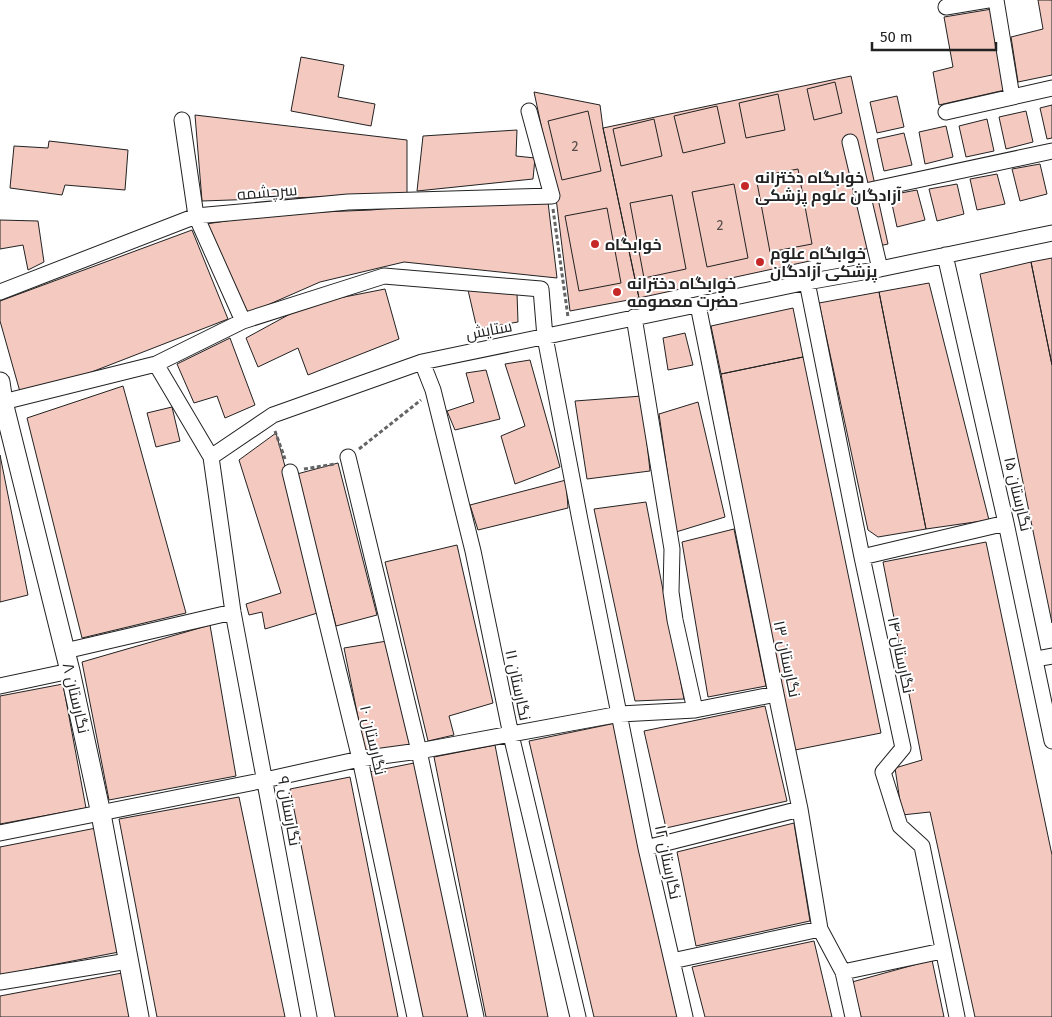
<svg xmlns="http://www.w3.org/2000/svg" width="1052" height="1017" viewBox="0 0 1052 1017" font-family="'Fira Sans',Cairo,sans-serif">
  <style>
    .building { fill: #f3c9c0; stroke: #222 }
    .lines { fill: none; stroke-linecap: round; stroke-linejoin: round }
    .minor-casing { stroke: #222; stroke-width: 17 }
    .tertiary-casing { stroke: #222; stroke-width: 21 }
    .path { stroke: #646464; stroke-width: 3; stroke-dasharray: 4 2.5; stroke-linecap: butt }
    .minor { stroke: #fff; stroke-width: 15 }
    .tertiary { stroke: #fff; stroke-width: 19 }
    .poi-dot { fill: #c62828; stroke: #fff; stroke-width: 2 }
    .labels { text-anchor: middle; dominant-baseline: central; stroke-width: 4; stroke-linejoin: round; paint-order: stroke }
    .number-label { font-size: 14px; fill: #564c4a }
    .poi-label { font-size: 16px; font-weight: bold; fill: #222; stroke: #fff; text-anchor: start }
    .street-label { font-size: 16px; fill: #222; stroke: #fff }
  </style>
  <rect width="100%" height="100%" fill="#fff"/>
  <path class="building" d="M 1038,0 L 1052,0 L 1052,75 L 1018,82 L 1011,37 L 1043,29 Z
    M 992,9 L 1005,90 L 939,105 L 933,72 L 953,67 L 944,17 Z
    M 301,57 L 344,65 L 338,97 L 375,104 L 371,126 L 291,111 Z
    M 851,76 L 888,244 L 639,298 L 603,128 Z
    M 835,82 L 842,113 L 814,120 L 807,89 Z
    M 534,92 L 600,105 L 603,128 L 639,298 L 570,311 L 555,190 Z
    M 778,94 L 785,130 L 746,138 L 739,103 Z
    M 897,96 L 904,127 L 877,133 L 870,102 Z
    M 1052,105 L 1052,138 L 1047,139 L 1040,108 Z
    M 717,106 L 725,143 L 683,153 L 674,116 Z
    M 588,111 L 601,171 L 562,180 L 548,121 Z
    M 1026,111 L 1033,142 L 1006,149 L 999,117 Z
    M 195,115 L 407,140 L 407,194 L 202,201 Z
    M 654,119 L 662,156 L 621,166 L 613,129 Z
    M 987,119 L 994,151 L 966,157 L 959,126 Z
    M 946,126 L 953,157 L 925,164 L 919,132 Z
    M 517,130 L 516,156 L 535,158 L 533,179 L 417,191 L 423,136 Z
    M 904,133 L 912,165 L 884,171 L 877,139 Z
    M 49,141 L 128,150 L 125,190 L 65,185 L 62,195 L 10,188 L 14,146 L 48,148 Z
    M 1040,164 L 1047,194 L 1020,201 L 1012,169 Z
    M 798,169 L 812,244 L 770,252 L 756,177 Z
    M 997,174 L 1005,204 L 977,210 L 970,179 Z
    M 734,184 L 748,258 L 707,267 L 692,192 Z
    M 957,184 L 964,214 L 937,221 L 929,189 Z
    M 917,190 L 925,220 L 897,227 L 890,195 Z
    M 672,195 L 686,269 L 644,278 L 630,203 Z
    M 548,202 L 557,278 L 404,262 L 320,282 L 247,314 L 206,224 L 272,214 L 371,210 L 437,204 Z
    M 607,208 L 621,283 L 579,291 L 565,216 Z
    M 0,220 L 38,221 L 44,262 L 28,270 L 23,245 L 0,249 Z
    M 192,230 L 228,319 L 22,399 L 0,321 L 0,301 Z
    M 1052,258 L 1052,365 L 1031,262 Z
    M 1031,262 L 1052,365 L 1052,623 L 980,274 Z
    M 929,283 L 989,520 L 926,529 L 879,292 Z
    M 385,289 L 399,339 L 308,375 L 298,348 L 258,367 L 246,338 L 290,314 L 334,299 Z
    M 468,290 L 517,293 L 518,322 L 477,329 Z
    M 879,292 L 926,529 L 878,537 L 868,530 L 819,303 Z
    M 793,308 L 803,357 L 721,374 L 711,326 Z
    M 685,333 L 693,365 L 668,370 L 663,338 Z
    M 230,338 L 255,405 L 225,418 L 217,396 L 194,403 L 177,364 Z
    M 803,357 L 881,733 L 790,751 L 721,374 Z
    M 530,360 L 560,467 L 515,484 L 501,436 L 525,426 L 505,364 Z
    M 486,370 L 500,419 L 455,430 L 447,411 L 474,402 L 466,373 Z
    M 123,386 L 186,613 L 82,638 L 27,418 Z
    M 642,396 L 650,471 L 587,479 L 575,401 Z
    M 698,402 L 725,517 L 676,532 L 659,414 Z
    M 172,407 L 180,441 L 156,447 L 147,413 Z
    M 276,433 L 324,611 L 265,629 L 262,612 L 249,615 L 246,604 L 281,593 L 239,460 Z
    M 0,455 L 28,595 L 0,602 Z
    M 338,463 L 377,615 L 336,626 L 297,474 Z
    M 566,480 L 568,508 L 478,530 L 470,505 Z
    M 646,502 L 684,699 L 635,701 L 594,509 Z
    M 734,529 L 766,686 L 708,697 L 682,542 Z
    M 986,542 L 1052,855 L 1052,1017 L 975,1017 L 930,812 L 902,815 L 895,768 L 922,760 L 883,562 Z
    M 457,545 L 493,703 L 449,716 L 454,735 L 428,741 L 385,562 Z
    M 210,625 L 236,776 L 109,800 L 82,662 Z
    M 387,641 L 411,746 L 365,752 L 344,648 Z
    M 63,684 L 86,808 L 0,824 L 0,696 Z
    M 765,706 L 787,801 L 666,828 L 644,731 Z
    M 616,723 L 680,1017 L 594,1017 L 529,741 Z
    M 495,745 L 548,1017 L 486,1017 L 434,757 Z
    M 424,761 L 475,1017 L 412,1017 L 364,773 Z
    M 350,777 L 398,1017 L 335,1017 L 290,789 Z
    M 239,797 L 285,1017 L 157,1017 L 119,819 Z
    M 794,823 L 810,921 L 696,946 L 677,852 Z
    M 96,828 L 119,952 L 0,975 L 0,847 Z
    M 814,941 L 832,1017 L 705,1017 L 692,967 Z
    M 932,960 L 944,1017 L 861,1017 L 852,982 Z
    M 122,973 L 130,1017 L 0,1017 L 0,996 Z"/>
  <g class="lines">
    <g class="minor-casing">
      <path id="minor" d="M 996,0 L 1012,97
        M 946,7 L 988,0
        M 946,112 L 1052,88
        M 182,120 L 196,216 L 243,321
        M 850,142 L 880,269
        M 861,192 L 1052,151
        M 945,255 L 1006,523 L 1052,741
        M 807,282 L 862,557 L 903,748 L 883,772 L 900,826 L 922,846 L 957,1017
        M 0,292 L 196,216 L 348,202 L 552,196 L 529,111
        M 698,305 L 776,694 L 800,809 L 820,929 L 843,972 L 853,1017
        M 634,317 L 672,549 L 671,592 L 675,620 L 695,710
        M 422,362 L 433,390 L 473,551 L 511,735 L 578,1017
        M 156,364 L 211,457
        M 3,402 L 156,364 L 243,321 L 384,276 L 541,289 L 545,337 L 580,520 L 646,848 L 685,1017
        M 348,457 L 419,751 L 476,1017
        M 290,472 L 360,759 L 415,1017
        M 862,557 L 1006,523
        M 1036,659 L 1052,656
        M 0,686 L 70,671 L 65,651 L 233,612
        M 0,833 L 265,780 L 360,759 L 419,751 L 620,714 L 695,710 L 776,694
        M 646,848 L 800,809
        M 672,961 L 820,929
        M 843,972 L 942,951
        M 0,982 L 128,961
        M 309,1017 L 233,612 L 211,457 L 273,415 L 422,362 L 807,282 L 880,269 L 1052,233"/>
    </g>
    <g class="tertiary-casing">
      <path id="tertiary" d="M 0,382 L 3,402 L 70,671 L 101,814 L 139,1017"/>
    </g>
    <path class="path" d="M 553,209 L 568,317
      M 275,431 L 285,459
      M 359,449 L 421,400
      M 304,469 L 335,464"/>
    <use href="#minor" class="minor"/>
    <use href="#tertiary" class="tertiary"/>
  </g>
  <g class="poi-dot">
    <circle cx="745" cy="186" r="5"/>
    <circle cx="595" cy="244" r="5"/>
    <circle cx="760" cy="262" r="5"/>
    <circle cx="617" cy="292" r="5"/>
  </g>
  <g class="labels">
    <g class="number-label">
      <text x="575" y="146">2</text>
      <text x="720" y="225">2</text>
    </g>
    <g class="poi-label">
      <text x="755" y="177">خوابگاه دخترانه<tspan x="755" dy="18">آزادگان علوم پزشکی</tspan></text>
      <text x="605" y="244">خوابگاه</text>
      <text x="770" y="253">خوابگاه علوم<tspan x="770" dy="18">پزشکی آزادگان</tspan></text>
      <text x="627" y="283">خوابگاه دخترانه<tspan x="627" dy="18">حضرت معصومه</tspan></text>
    </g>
    <g class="street-label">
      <text transform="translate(267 192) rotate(-5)">سرچشمه</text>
      <text transform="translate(489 330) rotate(-11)">ستایش</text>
      <text transform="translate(1018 494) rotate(77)">نگارستان ۱۵</text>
      <text transform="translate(901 655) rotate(78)">نگارستان ۱۴</text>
      <text transform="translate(787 659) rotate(78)">نگارستان ۱۳</text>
      <text transform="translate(518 685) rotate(78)">نگارستان ۱۱</text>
      <text transform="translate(76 698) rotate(77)">نگارستان ۸</text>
      <text transform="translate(373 740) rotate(77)">نگارستان ۱۰</text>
      <text transform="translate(289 811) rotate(80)">نگارستان ۹</text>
      <text transform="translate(668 862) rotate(78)">نگارستان ۱۲</text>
    </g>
  </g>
  <path d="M872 42v8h124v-8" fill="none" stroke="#222222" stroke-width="2.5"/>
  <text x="880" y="42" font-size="15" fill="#222222" stroke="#ffffff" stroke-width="4" paint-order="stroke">50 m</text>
</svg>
